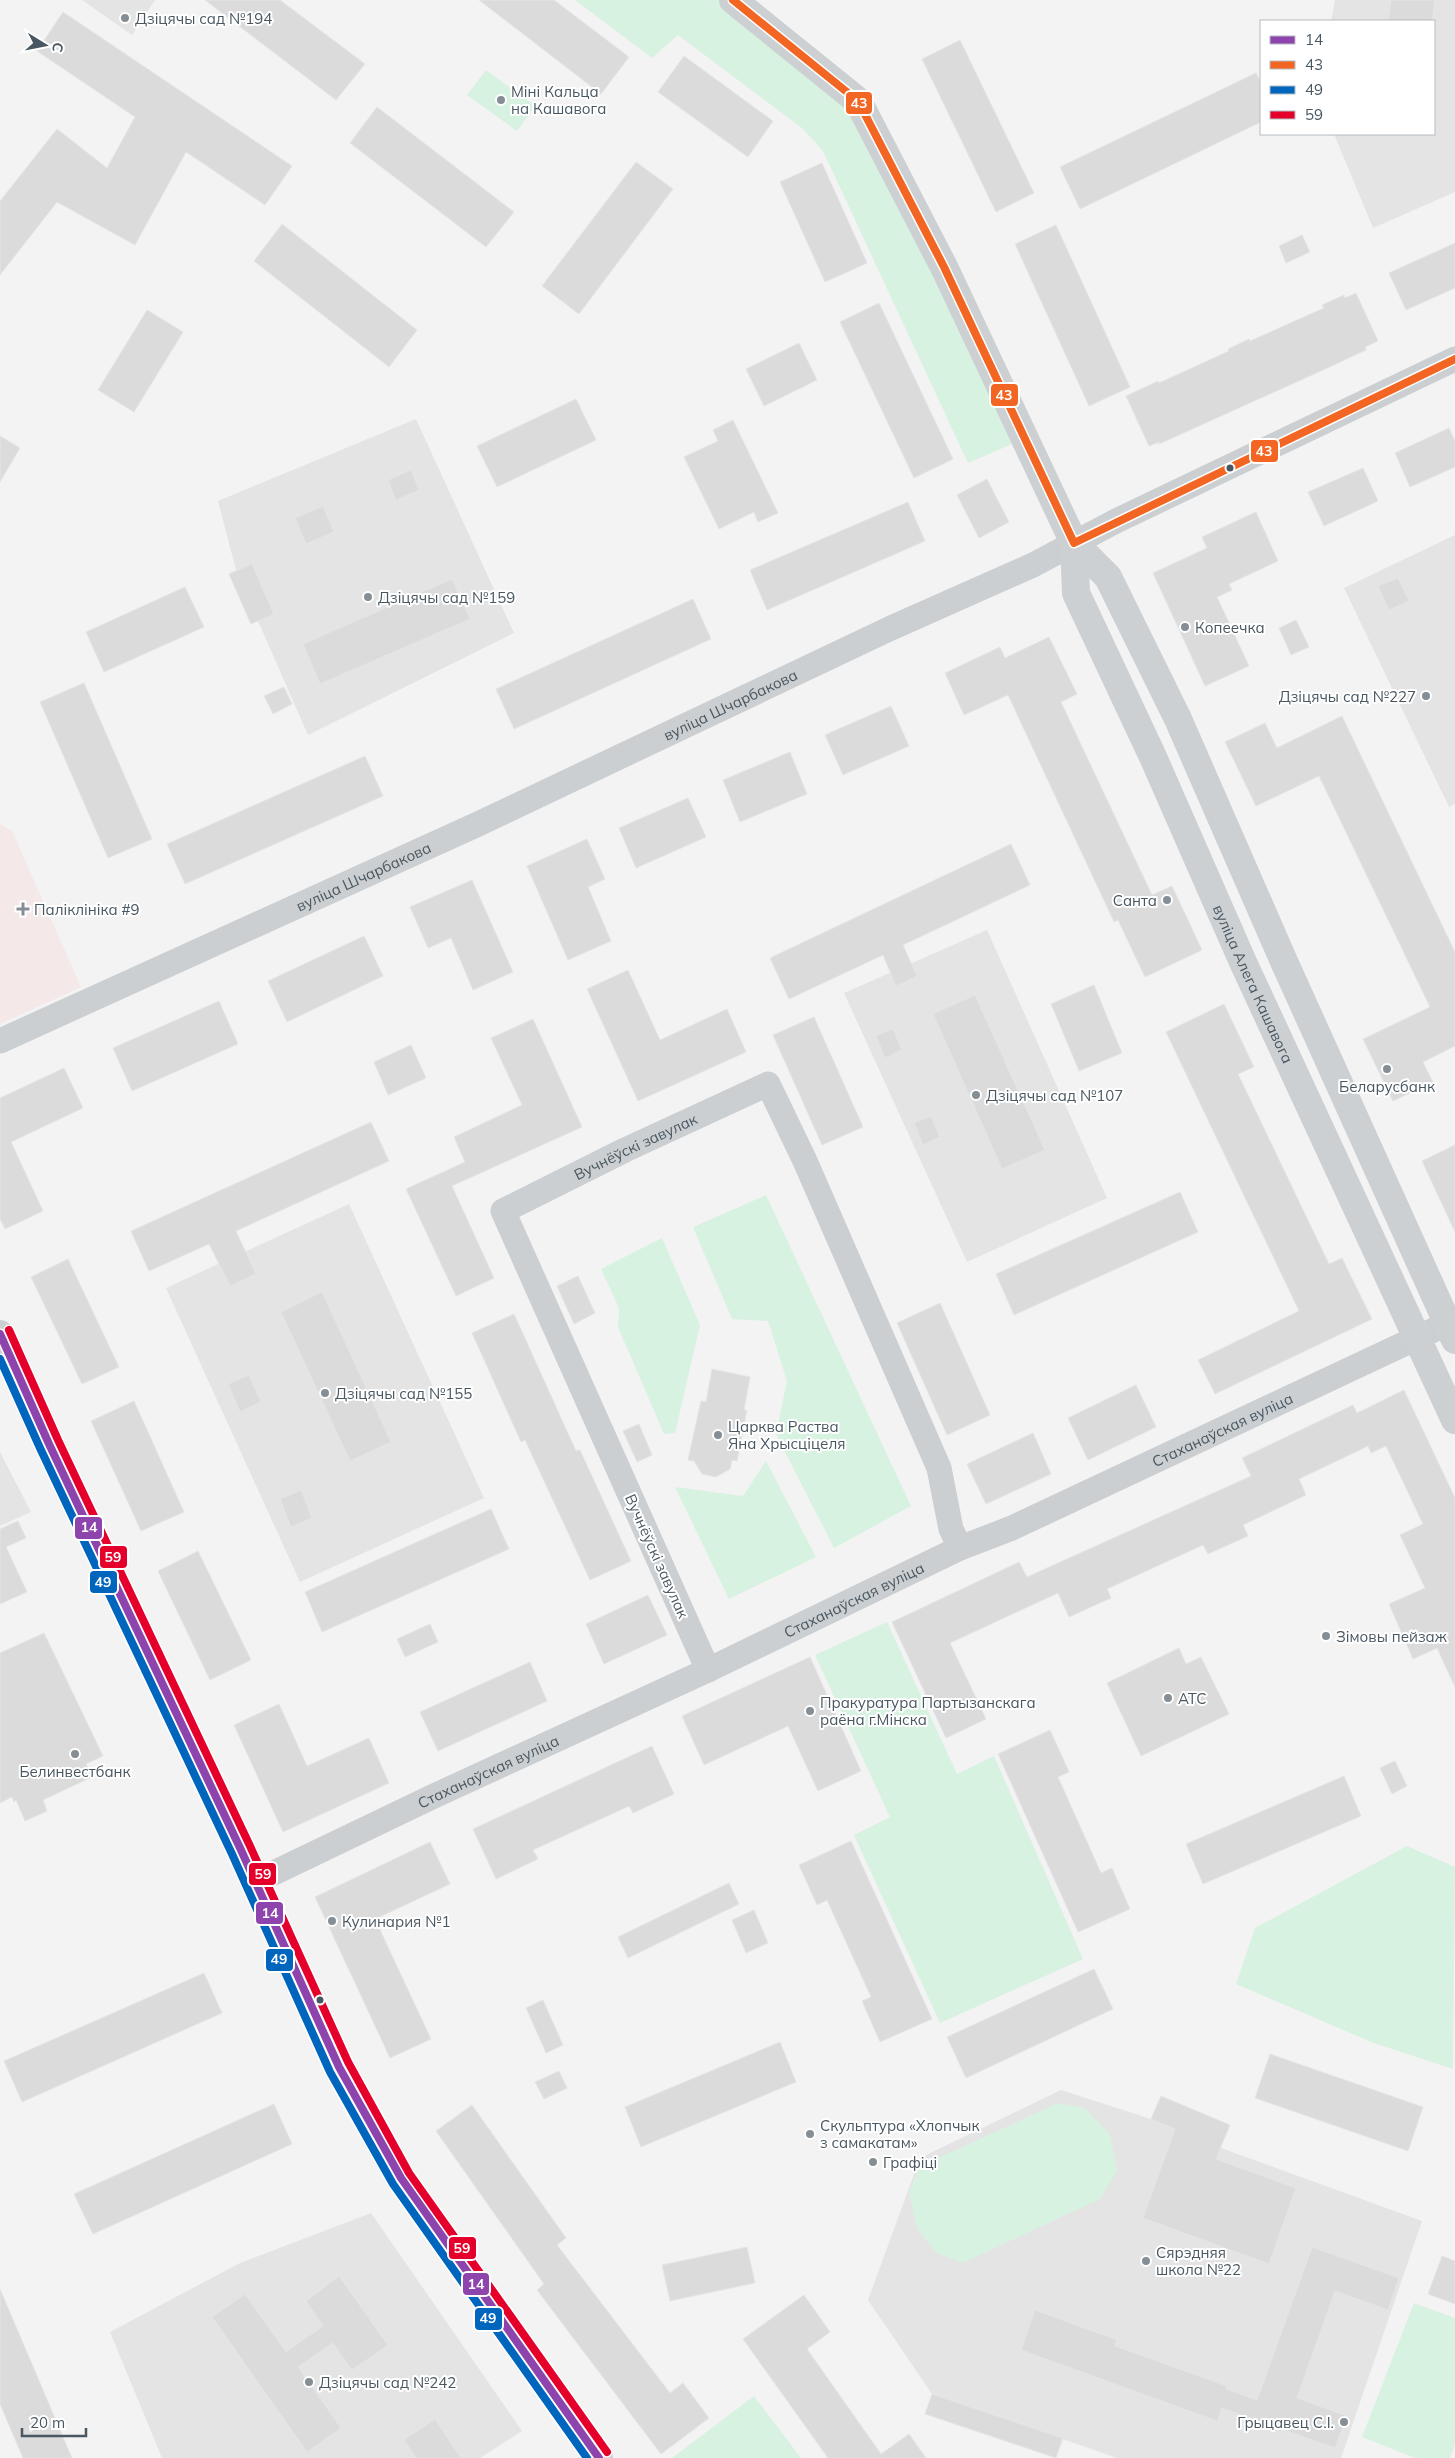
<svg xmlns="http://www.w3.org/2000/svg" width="1455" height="2458" viewBox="0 0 1455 2458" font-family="Mulish,sans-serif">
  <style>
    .education { fill: #e5e4e5 }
    .medical { fill: #f4e8e8 }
    .green { fill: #d7f2e0 }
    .building { fill: #dbdbdc; stroke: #e4e5e6 }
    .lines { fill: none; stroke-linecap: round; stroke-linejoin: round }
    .minor { stroke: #cccfd2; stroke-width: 25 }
    .tertiary { stroke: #cccfd2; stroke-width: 28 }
    .secondary { stroke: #cdd0d3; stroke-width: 28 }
    .bus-1-casing { stroke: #fff; stroke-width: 11 }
    .bus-2-casing { stroke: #fff; stroke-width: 11 }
    .bus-3-casing { stroke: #fff; stroke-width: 11 }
    .bus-4-casing { stroke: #fff; stroke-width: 11 }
    .bus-1 { stroke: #8e44ad; stroke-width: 8 }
    .bus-2 { stroke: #f26522; stroke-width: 8 }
    .bus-3 { stroke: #0065bd; stroke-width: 8 }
    .bus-4 { stroke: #e4002b; stroke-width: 8 }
    .poi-dot { fill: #848e94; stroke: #fff; stroke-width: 2 }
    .bus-dot { fill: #495761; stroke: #fff; stroke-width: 2 }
    .labels { text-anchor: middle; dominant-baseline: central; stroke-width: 4; stroke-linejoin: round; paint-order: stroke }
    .poi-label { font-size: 15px; fill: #495761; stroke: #fff; text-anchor: start }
    .street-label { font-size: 15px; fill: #495761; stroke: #fff }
    .line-badge { stroke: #fff; stroke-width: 2 }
    .badge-label { font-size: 14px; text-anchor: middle; font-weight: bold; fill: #fff }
  </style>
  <rect width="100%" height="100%" fill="#f3f3f3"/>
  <path class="education" d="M 82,0 L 155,0 L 132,35 Z
    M 1335,0 L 1455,0 L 1455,192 L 1373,228 L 1334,134 L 1434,134 L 1434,21 L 1331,21 Z
    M 416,419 L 514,633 L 308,735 L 258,621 L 251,624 L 229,574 L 236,570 L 218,501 Z
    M 1455,535 L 1455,804 L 1449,807 L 1344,588 Z
    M 987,930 L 1107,1198 L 967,1262 L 844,993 Z
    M 349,1204 L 484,1498 L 300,1582 L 166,1288 Z
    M 0,1452 L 31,1512 L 0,1526 Z
    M 1061,2090 L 1151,2119 L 1221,2148 L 1422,2221 L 1341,2458 L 1117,2458 L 932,2394 L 868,2300 L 920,2158 Z
    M 371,2213 L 522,2431 L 480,2458 L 162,2458 L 110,2332 L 240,2263 Z"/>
  <path class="medical" d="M 0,824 L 12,831 L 81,987 L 0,1024 Z"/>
  <path class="green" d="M 575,0 L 719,0 L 845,99 L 857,115 L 1012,444 L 968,463 L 823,151 L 802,128 L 678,35 L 652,58 Z
    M 486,70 L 535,106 L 517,131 L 467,95 Z
    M 766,1195 L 911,1506 L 834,1548 L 776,1434 L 787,1381 L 768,1321 L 732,1319 L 693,1227 Z
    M 662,1238 L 700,1325 L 675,1433 L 664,1434 L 618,1327 L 619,1308 L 601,1269 Z
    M 766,1461 L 816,1557 L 729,1599 L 675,1487 L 743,1496 Z
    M 887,1622 L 957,1774 L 994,1756 L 1083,1959 L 940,2023 L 854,1835 L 890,1817 L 815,1655 Z
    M 1407,1846 L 1455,1867 L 1453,2069 L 1371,2042 L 1236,1984 L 1255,1928 Z
    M 1058,2103 L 1085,2108 L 1110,2135 L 1117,2171 L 1100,2199 L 963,2263 L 937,2253 L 917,2229 L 909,2192 L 919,2167 Z
    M 1414,2303 L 1455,2318 L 1455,2445 L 1450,2458 L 1415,2458 L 1362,2437 Z
    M 754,2396 L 801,2458 L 672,2458 Z"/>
  <path class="building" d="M 205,0 L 280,0 L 365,64 L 336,100 Z
    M 479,0 L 554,0 L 629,57 L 601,94 Z
    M 1391,0 L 1435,0 L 1432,21 L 1388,21 Z
    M 63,12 L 292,166 L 265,205 L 186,152 L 135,245 L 57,202 L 0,275 L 0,201 L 57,129 L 107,168 L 135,117 L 37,51 Z
    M 960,40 L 1034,193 L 996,212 L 922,59 Z
    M 684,56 L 773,121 L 748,157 L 658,92 Z
    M 1256,73 L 1261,83 L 1261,122 L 1080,209 L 1060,167 Z
    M 377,107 L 514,212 L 486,247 L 350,143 Z
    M 636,162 L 673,189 L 579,314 L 542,286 Z
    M 822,163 L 867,263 L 825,282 L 780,182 Z
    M 282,224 L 417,330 L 389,367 L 254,261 Z
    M 1056,225 L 1130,387 L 1089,406 L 1015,244 Z
    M 1302,235 L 1310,252 L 1286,263 L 1279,246 Z
    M 1455,243 L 1455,288 L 1406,310 L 1389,273 Z
    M 1356,293 L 1378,341 L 1365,347 L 1366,350 L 1321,371 L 1159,444 L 1159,442 L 1149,446 L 1126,396 L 1158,381 L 1159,383 L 1229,351 L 1228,349 L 1249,339 L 1250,341 L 1324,308 L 1322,305 L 1344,295 L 1345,298 Z
    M 879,303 L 953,459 L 914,478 L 840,322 Z
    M 147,310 L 183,332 L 134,412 L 98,390 Z
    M 799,343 L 817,380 L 764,406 L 746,369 Z
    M 576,399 L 596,440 L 497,487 L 477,446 Z
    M 733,420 L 778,513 L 758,522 L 754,512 L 719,529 L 684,457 L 718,441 L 713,430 Z
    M 1449,428 L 1455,441 L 1455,467 L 1410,487 L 1395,453 Z
    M 0,436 L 20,448 L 0,482 Z
    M 1363,468 L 1378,501 L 1324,526 L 1308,492 Z
    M 411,470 L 419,490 L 396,500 L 388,480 Z
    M 987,479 L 1009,522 L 979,538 L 957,495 Z
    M 908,502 L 925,541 L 767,610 L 750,570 Z
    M 323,506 L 334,532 L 306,544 L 295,518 Z
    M 1256,512 L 1278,561 L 1229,584 L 1232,590 L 1217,597 L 1249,666 L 1205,686 L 1153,573 L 1207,548 L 1202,537 Z
    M 252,564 L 274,614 L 251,624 L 229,574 Z
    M 1398,578 L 1409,601 L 1389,610 L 1378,586 Z
    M 452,579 L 470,619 L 320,684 L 303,644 Z
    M 185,587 L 204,627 L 104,672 L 86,632 Z
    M 693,599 L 711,639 L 514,729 L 496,689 Z
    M 1296,620 L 1309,647 L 1291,655 L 1279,628 Z
    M 1049,637 L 1077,694 L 1061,702 L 1152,895 L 1172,886 L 1202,950 L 1145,977 L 1118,920 L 1114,922 L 1008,695 L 964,715 L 945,673 L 1000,647 L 1005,658 Z
    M 84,683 L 152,839 L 108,858 L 40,702 Z
    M 284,687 L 292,704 L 273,714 L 264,696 Z
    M 891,706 L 909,746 L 843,775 L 825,735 Z
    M 1342,716 L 1455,952 L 1455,1046 L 1423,1062 L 1433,1082 L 1393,1101 L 1363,1039 L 1430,1007 L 1319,776 L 1256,806 L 1225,742 L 1265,723 L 1277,748 Z
    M 790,752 L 807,794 L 740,822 L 723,780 Z
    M 365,756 L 383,796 L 185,884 L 167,844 Z
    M 688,798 L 706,837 L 636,868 L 619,828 Z
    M 587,839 L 605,879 L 588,887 L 611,941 L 568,960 L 527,866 Z
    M 1011,844 L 1030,885 L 903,945 L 917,976 L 896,986 L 883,955 L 789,999 L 770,958 Z
    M 472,880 L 513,972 L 473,990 L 451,938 L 428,948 L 410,907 Z
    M 364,936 L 383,976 L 287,1022 L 268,981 Z
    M 628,970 L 660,1040 L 727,1009 L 746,1052 L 638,1101 L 587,989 Z
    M 1094,985 L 1122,1053 L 1079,1071 L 1051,1004 Z
    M 975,995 L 1045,1150 L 1002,1169 L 933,1014 Z
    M 219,1001 L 238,1044 L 132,1091 L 113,1048 Z
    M 1224,1004 L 1254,1067 L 1238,1074 L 1329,1264 L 1342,1258 L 1372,1319 L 1215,1394 L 1198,1360 L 1299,1311 L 1166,1032 Z
    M 814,1017 L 863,1127 L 822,1145 L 773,1035 Z
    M 533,1019 L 582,1127 L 452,1186 L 494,1278 L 456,1296 L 406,1189 L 465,1162 L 454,1137 L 522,1105 L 491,1038 Z
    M 893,1029 L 902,1050 L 885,1058 L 876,1036 Z
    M 411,1045 L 426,1078 L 388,1095 L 374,1062 Z
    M 64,1068 L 83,1108 L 11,1142 L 43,1211 L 5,1229 L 0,1219 L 0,1098 Z
    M 931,1116 L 940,1137 L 923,1145 L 914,1123 Z
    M 371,1122 L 389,1161 L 236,1231 L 256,1274 L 230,1286 L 209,1244 L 149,1271 L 131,1231 Z
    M 1455,1145 L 1455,1232 L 1422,1161 Z
    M 1180,1192 L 1198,1232 L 1014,1315 L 996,1274 Z
    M 68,1259 L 119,1367 L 82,1384 L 31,1277 Z
    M 578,1276 L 595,1313 L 574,1324 L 557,1286 Z
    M 322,1292 L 391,1442 L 350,1461 L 281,1312 Z
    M 940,1303 L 990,1415 L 947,1435 L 897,1323 Z
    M 514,1314 L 576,1451 L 580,1450 L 631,1561 L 590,1580 L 525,1440 L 521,1442 L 472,1333 Z
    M 712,1369 L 750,1377 L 744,1410 L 747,1410 L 737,1461 L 732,1460 L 730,1469 L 716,1477 L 702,1474 L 694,1461 L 688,1460 L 701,1401 L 706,1402 Z
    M 249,1375 L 261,1402 L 240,1412 L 228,1384 Z
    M 1136,1385 L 1156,1427 L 1088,1460 L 1068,1418 Z
    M 1404,1390 L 1455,1498 L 1455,1687 L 1437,1648 L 1413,1659 L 1389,1604 L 1425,1588 L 1400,1535 L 1423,1524 L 1386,1446 L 1371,1453 L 1368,1446 L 1299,1479 L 1306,1495 L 1243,1525 L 1248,1536 L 1208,1554 L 1203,1545 L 1107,1589 L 1111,1598 L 1069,1617 L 1058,1593 L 950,1643 L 986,1719 L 946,1738 L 892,1622 L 1019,1562 L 1027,1577 L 1251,1476 L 1242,1458 L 1353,1405 L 1357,1413 Z
    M 134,1401 L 184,1512 L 141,1531 L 91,1421 Z
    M 639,1424 L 652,1455 L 637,1462 L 623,1431 Z
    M 1033,1433 L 1051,1474 L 986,1504 L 967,1464 Z
    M 301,1490 L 312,1518 L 291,1527 L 280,1499 Z
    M 491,1509 L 509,1549 L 322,1632 L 305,1592 Z
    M 18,1521 L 26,1538 L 6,1547 L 27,1592 L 0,1604 L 0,1529 Z
    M 198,1551 L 251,1660 L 210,1680 L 158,1571 Z
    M 648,1595 L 667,1635 L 604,1664 L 586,1624 Z
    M 430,1624 L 438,1642 L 405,1657 L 397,1639 Z
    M 44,1633 L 103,1756 L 86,1764 L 92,1777 L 43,1800 L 47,1811 L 25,1821 L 16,1800 L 14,1802 L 12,1797 L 0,1803 L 0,1653 Z
    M 1179,1648 L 1186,1664 L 1201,1657 L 1229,1714 L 1141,1756 L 1107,1683 Z
    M 810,1657 L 861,1771 L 818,1791 L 788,1726 L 704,1765 L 682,1716 Z
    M 530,1662 L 547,1701 L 438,1751 L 420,1712 Z
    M 279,1704 L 307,1766 L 369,1738 L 389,1783 L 283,1832 L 234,1725 Z
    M 1050,1730 L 1069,1772 L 1058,1777 L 1101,1873 L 1112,1868 L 1130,1909 L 1078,1932 L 998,1754 Z
    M 652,1746 L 674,1794 L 633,1813 L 629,1806 L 533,1850 L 538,1859 L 496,1879 L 473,1829 Z
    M 1395,1761 L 1407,1786 L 1392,1794 L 1380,1768 Z
    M 1344,1776 L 1361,1816 L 1203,1884 L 1186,1844 Z
    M 851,1841 L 932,2019 L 880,2042 L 862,2001 L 871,1997 L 827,1900 L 817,1905 L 799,1865 Z
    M 430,1842 L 450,1884 L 375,1919 L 431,2039 L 390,2058 L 315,1897 Z
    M 729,1883 L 739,1904 L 628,1958 L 618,1937 Z
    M 754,1910 L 768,1943 L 746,1953 L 732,1920 Z
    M 1094,1969 L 1113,2009 L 966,2078 L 947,2037 Z
    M 204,1973 L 222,2013 L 22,2102 L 4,2061 Z
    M 543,2000 L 563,2045 L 546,2053 L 526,2008 Z
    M 780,2042 L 796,2082 L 641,2147 L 625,2107 Z
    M 1270,2054 L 1423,2107 L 1408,2151 L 1255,2098 Z
    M 559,2071 L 567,2088 L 544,2099 L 535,2082 Z
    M 1161,2096 L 1230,2125 L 1216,2159 L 1296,2188 L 1269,2264 L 1143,2218 L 1175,2129 L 1151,2119 Z
    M 274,2104 L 292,2144 L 93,2234 L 74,2194 Z
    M 472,2105 L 566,2238 L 557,2245 L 670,2393 L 683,2383 L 709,2418 L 661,2454 L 537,2290 L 544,2284 L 436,2131 Z
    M 747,2247 L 755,2283 L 670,2301 L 662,2265 Z
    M 1312,2247 L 1399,2278 L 1388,2310 L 1335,2291 L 1297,2398 L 1347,2416 L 1335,2448 L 1222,2408 L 1217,2421 L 1021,2350 L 1035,2310 L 1117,2340 L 1115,2346 L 1227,2386 L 1226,2389 L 1257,2400 Z
    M 1442,2256 L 1455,2261 L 1455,2304 L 1428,2294 Z
    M 339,2276 L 388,2345 L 352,2370 L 333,2343 L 298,2367 L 341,2428 L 307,2452 L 212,2317 L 245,2294 L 286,2352 L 323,2326 L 306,2301 Z
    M 0,2289 L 72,2458 L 23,2458 L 0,2404 Z
    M 804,2295 L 830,2332 L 807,2349 L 881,2454 L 909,2434 L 926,2458 L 828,2458 L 743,2339 Z
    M 932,2394 L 1063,2438 L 1056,2458 L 925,2414 Z
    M 435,2419 L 461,2458 L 416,2458 L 404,2440 Z"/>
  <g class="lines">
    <g class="minor">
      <path id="s1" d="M 0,1041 L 476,825 L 889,629 L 1033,565 L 1116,521 L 1455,359"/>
      <path id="s2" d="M 708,1670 L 503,1211 L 625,1150 L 768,1084 L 805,1161 L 939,1468 L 951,1529 L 960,1548"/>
      <path id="s3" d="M 255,1882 L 434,1796 L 708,1670 L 960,1548 L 1012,1528 L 1455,1320"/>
    </g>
    <path class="tertiary" d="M 0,1334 L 49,1444 L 241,1850 L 339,2067 L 401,2178 L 599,2458"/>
    <g class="secondary">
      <path id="s4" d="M 733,0 L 858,101 L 944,267 L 1074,543 L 1076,593 L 1153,757 L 1242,960 L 1455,1420"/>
      <path d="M 1074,543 L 1108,577 L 1178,719 L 1282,957 L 1455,1340"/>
    </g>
    <g class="bus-1-casing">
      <path id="bus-1" d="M 0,1334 L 49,1444 L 241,1850 L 339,2067 L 401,2178 L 599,2458"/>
    </g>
    <g class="bus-2-casing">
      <path id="bus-2" d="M 733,0 L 858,101 L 944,267 L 1074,543
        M 1074,543 L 1455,359"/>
    </g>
    <g class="bus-3-casing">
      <path id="bus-3" d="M 0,1359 L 40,1448 L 232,1854 L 330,2072 L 393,2184 L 587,2458"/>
    </g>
    <g class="bus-4-casing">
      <path id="bus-4" d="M 9,1330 L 58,1440 L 250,1846 L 348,2062 L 409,2173 L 607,2452"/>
    </g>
    <use href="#bus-1" class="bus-1"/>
    <use href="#bus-2" class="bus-2"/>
    <use href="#bus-3" class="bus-3"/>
    <use href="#bus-4" class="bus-4"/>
  </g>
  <g class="poi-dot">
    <circle cx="125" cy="18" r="5"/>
    <circle cx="501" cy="100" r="5"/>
    <circle cx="368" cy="597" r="5"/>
    <circle cx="1185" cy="627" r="5"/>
    <circle cx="1426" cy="696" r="5"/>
    <circle cx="1167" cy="900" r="5"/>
    <path d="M20.5 901.5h5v5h5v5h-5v5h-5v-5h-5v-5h5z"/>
    <circle cx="1387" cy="1069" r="5"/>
    <circle cx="976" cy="1095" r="5"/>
    <circle cx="325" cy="1393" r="5"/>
    <circle cx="718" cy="1435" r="5"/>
    <circle cx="1326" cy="1636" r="5"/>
    <circle cx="1168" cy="1698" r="5"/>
    <circle cx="810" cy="1711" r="5"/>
    <circle cx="75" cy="1754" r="5"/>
    <circle cx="332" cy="1921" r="5"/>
    <circle cx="810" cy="2134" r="5"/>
    <circle cx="873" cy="2162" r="5"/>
    <circle cx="1146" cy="2261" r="5"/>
    <circle cx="309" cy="2382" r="5"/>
    <circle cx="1344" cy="2422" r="5"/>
  </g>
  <g class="bus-dot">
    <circle cx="1230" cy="468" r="4.5"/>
    <circle cx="320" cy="2000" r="4.5"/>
  </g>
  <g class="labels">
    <g class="poi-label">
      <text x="135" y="18">Дзіцячы сад №194</text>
      <text x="511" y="91">Міні Кальца<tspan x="511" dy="17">на Кашавога</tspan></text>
      <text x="378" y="597">Дзіцячы сад №159</text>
      <text x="1195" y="627">Копеечка</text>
      <text x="1416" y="696" text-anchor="end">Дзіцячы сад №227</text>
      <text x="1157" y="900" text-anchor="end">Санта</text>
      <text x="34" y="909">Паліклініка #9</text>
      <text x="1387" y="1086" text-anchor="middle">Беларусбанк</text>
      <text x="986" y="1095">Дзіцячы сад №107</text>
      <text x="335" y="1393">Дзіцячы сад №155</text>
      <text x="728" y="1426">Царква Раства<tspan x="728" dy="17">Яна Хрысціцеля</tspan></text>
      <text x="1336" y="1636">Зімовы пейзаж</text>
      <text x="1178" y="1698">АТС</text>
      <text x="820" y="1702">Пракуратура Партызанскага<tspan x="820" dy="17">раёна г.Мінска</tspan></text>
      <text x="75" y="1771" text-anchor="middle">Белинвестбанк</text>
      <text x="342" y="1921">Кулинария №1</text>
      <text x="820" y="2125">Скульптура «Хлопчык<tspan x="820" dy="17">з самакатам»</tspan></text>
      <text x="883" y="2162">Графіці</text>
      <text x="1156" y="2252">Сярэдняя<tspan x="1156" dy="17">школа №22</tspan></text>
      <text x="319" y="2382">Дзіцячы сад №242</text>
      <text x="1334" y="2422" text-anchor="end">Грыцавец С.І.</text>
    </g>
    <g class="street-label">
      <text stroke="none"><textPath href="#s1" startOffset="804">вуліца Шчарбакова</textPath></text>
      <text stroke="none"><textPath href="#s1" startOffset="399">вуліца Шчарбакова</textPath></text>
      <text stroke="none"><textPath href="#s4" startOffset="1132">вуліца Алега Кашавога</textPath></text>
      <text stroke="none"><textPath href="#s2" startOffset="650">Вучнёўскі завулак</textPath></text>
      <text stroke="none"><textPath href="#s3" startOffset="1068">Стаханаўская вуліца</textPath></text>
      <text transform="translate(657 1556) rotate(66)">Вучнёўскі завулак</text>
      <text stroke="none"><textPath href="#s3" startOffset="662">Стаханаўская вуліца</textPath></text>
      <text stroke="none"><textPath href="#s3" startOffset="258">Стаханаўская вуліца</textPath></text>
    </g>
  </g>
  <g class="line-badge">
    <rect x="845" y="91" width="28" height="24" rx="5" fill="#f26522"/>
    <rect x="990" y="383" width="29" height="24" rx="5" fill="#f26522"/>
    <rect x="1250" y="439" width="29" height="24" rx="5" fill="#f26522"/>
    <rect x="74" y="1516" width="29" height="24" rx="5" fill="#8e44ad"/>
    <rect x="99" y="1545" width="29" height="24" rx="5" fill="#e4002b"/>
    <rect x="89" y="1570" width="29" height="24" rx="5" fill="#0065bd"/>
    <rect x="248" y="1862" width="29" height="24" rx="5" fill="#e4002b"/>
    <rect x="255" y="1901" width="29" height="24" rx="5" fill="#8e44ad"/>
    <rect x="265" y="1948" width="29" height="24" rx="5" fill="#0065bd"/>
    <rect x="448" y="2236" width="29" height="24" rx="5" fill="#e4002b"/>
    <rect x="462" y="2272" width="28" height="24" rx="5" fill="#8e44ad"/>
    <rect x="474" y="2307" width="29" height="24" rx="5" fill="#0065bd"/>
  </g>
  <g class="badge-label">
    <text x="859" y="108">43</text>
    <text x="1004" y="400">43</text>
    <text x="1264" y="456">43</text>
    <text x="89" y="1532">14</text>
    <text x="113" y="1562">59</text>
    <text x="103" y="1587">49</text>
    <text x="263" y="1879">59</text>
    <text x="270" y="1918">14</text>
    <text x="279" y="1964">49</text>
    <text x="462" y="2253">59</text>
    <text x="476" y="2289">14</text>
    <text x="488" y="2323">49</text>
  </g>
  <rect x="1260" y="20" width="175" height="115" fill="#ffffff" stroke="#b6bcc0"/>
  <rect x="1270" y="36" width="25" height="8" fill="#8e44ad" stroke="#b6bcc0"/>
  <text x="1305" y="45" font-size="15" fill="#495761">14</text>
  <rect x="1270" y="61" width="25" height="8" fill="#f26522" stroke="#b6bcc0"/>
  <text x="1305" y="70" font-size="15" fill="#495761">43</text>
  <rect x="1270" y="86" width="25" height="8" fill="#0065bd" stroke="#b6bcc0"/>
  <text x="1305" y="95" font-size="15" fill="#495761">49</text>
  <rect x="1270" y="111" width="25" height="8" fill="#e4002b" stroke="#b6bcc0"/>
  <text x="1305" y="120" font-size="15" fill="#495761">59</text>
  <g transform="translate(45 45) rotate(100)" stroke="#ffffff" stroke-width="4" paint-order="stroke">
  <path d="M0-4L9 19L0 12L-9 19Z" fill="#495761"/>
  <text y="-8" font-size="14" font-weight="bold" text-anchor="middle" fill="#495761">С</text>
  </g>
  <path d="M22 2428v8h64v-8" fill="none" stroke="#495761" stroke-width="2.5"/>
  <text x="30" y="2428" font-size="15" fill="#495761" stroke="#ffffff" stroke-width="4" paint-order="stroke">20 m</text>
</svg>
